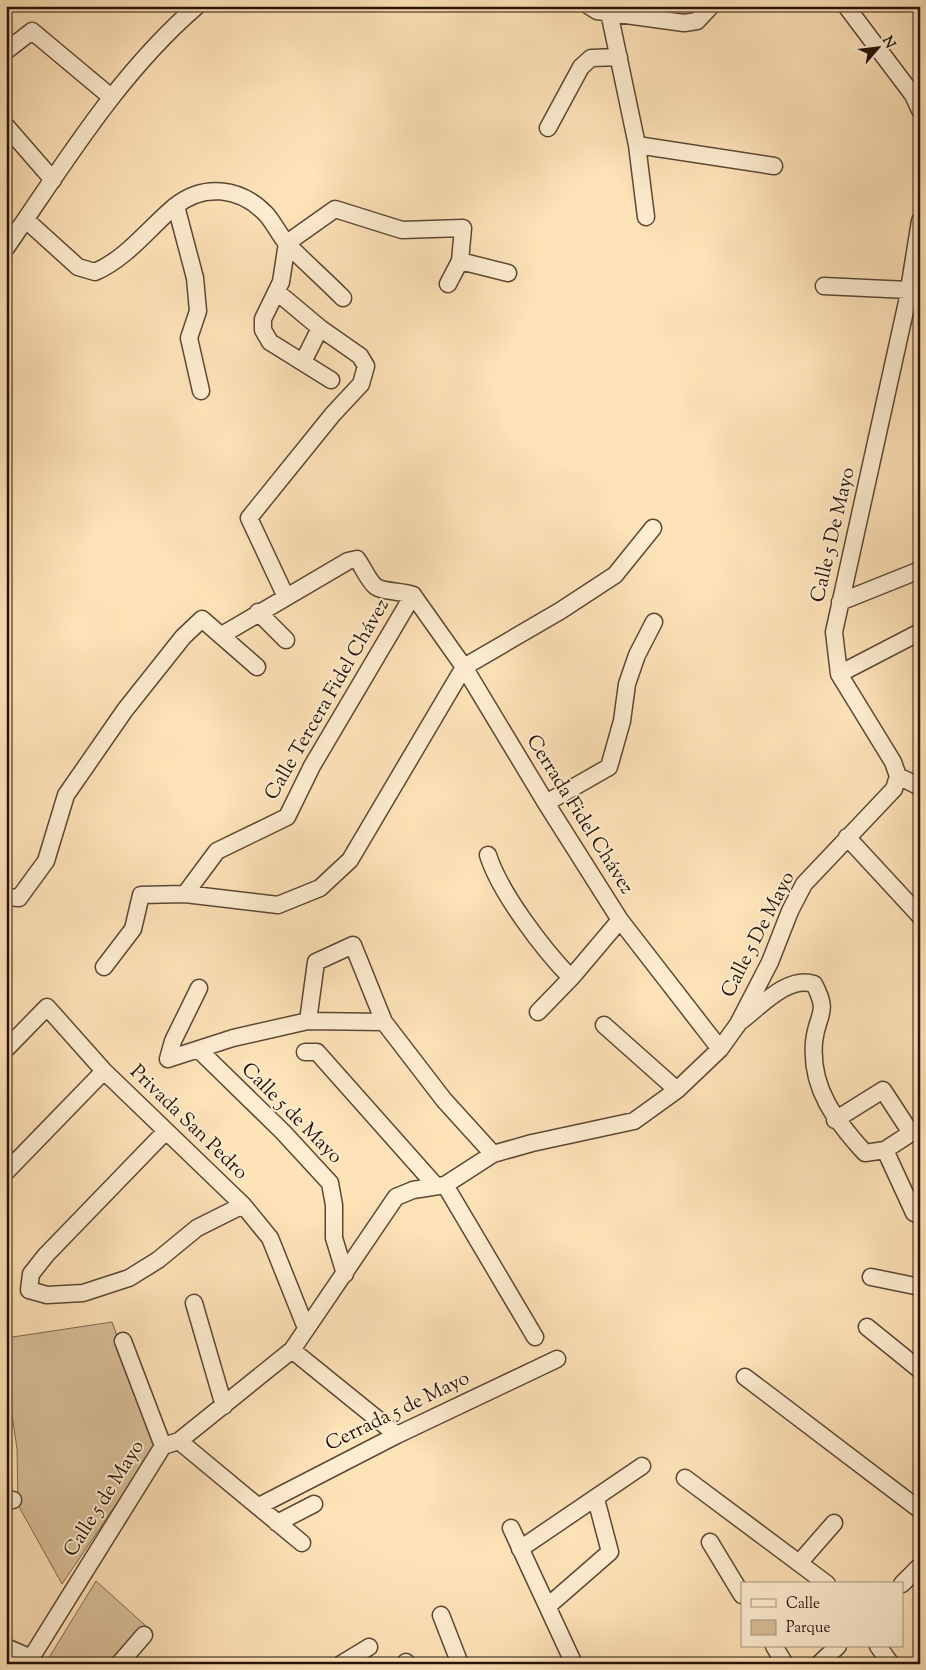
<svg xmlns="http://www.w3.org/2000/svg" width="926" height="1670" viewBox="0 0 926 1670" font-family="'Sorts Mill Goudy',serif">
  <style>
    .green { fill: #d9c09a; stroke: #806a52 }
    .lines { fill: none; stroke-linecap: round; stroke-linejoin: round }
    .minor-casing { stroke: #5c4735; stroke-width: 19 }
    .minor { stroke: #feedd1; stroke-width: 16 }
    .labels { text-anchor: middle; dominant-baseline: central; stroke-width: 4; stroke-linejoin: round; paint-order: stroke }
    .street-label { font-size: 20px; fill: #261309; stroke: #feedd1 }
  </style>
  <rect width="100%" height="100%" fill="#fee3b8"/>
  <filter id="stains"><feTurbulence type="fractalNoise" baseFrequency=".004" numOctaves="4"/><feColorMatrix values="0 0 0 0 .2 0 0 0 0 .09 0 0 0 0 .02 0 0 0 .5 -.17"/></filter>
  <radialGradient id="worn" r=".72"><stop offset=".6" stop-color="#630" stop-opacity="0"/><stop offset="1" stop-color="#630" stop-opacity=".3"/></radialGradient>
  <path class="green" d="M 112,1322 L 157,1444 L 62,1584 L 18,1505 L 17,1449 L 6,1373 L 6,1338 Z
    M 96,1581 L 146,1626 L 116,1664 L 45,1664 Z"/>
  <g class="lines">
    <g class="minor-casing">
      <path id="minor" d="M 589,6 L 597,11 L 684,23 L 697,21 L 711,6
        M 846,6 L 913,95 L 920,110
        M 609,12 L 637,145 L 646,217
        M 6,51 L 32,31 L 111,97
        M 6,126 L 53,180
        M 548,128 L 581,67 L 591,58 L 619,57
        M 637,145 L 774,166
        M 176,206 L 195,278 L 198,311 L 189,338 L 201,391
        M 26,220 L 78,267 L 95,272 C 127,258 148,229 174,207 C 203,183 240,187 266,214 C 274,223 280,236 288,245 C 306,263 325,280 343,298
        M 6,248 C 64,164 119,73 197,6
        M 460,261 L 508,273
        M 824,286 L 908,290
        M 277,292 L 320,328 L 360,356 L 366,366 L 361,384 L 333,414 L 249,518 L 286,597
        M 303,362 L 320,328
        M 331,380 L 270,342 L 263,330 L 263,319 L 281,282 L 287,243 L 335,209 L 402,230 L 463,228 L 460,261 L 448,284
        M 840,602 L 920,570
        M 258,612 L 286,640
        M 222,635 L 348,561 L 357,559 C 363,567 368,580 375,586 C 382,592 402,591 413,595 L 464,667 L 546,803 L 620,920 L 720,1049
        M 839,674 L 920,632
        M 898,776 L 920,787
        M 546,803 L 609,767 L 622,721 L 627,684 L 637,655 L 654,622
        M 847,837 L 920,916
        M 488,855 C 500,893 543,949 571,978
        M 185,894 L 217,851 L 287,817 L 312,766 L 413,595
        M 6,897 L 19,898 L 46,861 L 66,795 L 125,710 L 183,637 L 202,619 L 257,667
        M 104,967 L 133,929 L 141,895 L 185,894 L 278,905 L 320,888 L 350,860 L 464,667 L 560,611 L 615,575 L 653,528
        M 538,1012 L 571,978 L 620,920
        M 308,1021 L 316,962 L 353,945 L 384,1022 L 444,1100 L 493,1154
        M 741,1021 C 761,1006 788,975 814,984 C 830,1014 817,1013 814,1042 C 810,1089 836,1121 865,1153 L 885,1150 L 911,1133 L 883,1090 L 835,1120
        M 604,1025 L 677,1090
        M 6,1049 L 47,1007 L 104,1071 L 243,1205 L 270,1238 L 306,1328
        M 199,1050 L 283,1132 L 330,1183 L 334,1205 L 334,1238 L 345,1274
        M 305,1052 L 317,1052 L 436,1186
        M 168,1059 L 233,1038 L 308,1021 L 384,1022
        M 168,1059 L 173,1041 L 199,988
        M 166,1131 L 46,1255 L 31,1274 L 29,1290 L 47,1295 L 83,1293 L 129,1278 L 158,1260 L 197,1228 L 243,1205
        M 885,1150 L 914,1213 L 920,1215
        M 6,1172 L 104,1071
        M 445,1185 L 535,1337
        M 871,1277 L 920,1287
        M 194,1303 L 224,1406
        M 867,1327 L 920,1370
        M 123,1341 L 163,1446
        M 292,1350 L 397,1435
        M 745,1377 L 920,1510
        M 179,1441 L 302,1543
        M 685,1478 L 827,1584
        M 6,1500 L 13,1500
        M 259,1506 L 397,1435 L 557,1359
        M 277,1523 L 314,1504
        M 511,1528 L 574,1664
        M 710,1542 L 742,1595
        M 520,1549 L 642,1466
        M 800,1562 L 834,1523
        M 902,1584 L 920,1566
        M 548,1606 L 610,1552 L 596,1499
        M 441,1615 L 460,1664
        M 774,1646 L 785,1664
        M 878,1646 L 891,1664
        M 6,1647 L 31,1658 L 33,1664
        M 406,1662 L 407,1664
        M 30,1664 L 31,1658 L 163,1446 L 179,1441 L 292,1350 L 396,1197 L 413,1190 L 445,1185 L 493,1154 L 532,1143 L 634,1121 L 677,1090 L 720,1049 L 738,1024 L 770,962 L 790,911 L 804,884 L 894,789 L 898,776 L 893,762 L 839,674 L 834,632 L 907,302 L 920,221
        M 119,1664 L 144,1635
        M 341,1664 L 369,1647
        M 819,1664 L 838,1646"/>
    </g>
    <use href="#minor" class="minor"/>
  </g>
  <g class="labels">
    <g class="street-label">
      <text transform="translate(834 535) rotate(-77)">Calle 5 De Mayo</text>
      <text transform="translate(328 700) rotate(-60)">Calle Tercera Fidel Chávez</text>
      <text transform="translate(579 815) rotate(58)">Cerrada Fidel Chávez</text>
      <text transform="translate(759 935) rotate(-63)">Calle 5 De Mayo</text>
      <text transform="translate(291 1114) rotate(45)">Calle 5 de Mayo</text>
      <text transform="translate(188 1123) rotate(44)">Privada San Pedro</text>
      <text transform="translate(398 1412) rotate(-26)">Cerrada 5 de Mayo</text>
      <text transform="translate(105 1499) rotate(-58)">Calle 5 de Mayo</text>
    </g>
  </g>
  <rect width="926" height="1670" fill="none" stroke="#fee3b8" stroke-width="25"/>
  <rect x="8" y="8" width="911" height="1655" fill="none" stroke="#261309" stroke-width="2.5"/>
  <rect x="12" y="12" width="901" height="1645" fill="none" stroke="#261309"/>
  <rect x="741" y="1582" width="162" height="65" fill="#feedd1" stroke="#a89681"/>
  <rect x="751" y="1599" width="25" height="8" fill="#feedd1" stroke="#a89681"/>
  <text x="786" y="1608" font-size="15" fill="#261309">Calle</text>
  <rect x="751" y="1620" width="25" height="15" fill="#d9c09a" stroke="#a89681"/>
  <text x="786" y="1632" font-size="15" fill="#261309">Parque</text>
  <g transform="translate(878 48) rotate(62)" stroke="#feedd1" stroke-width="4" paint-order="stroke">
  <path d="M0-4L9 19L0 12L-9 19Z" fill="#261309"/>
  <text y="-8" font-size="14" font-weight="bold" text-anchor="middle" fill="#261309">N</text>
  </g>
  <rect width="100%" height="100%" filter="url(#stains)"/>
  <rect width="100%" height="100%" fill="url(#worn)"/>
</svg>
